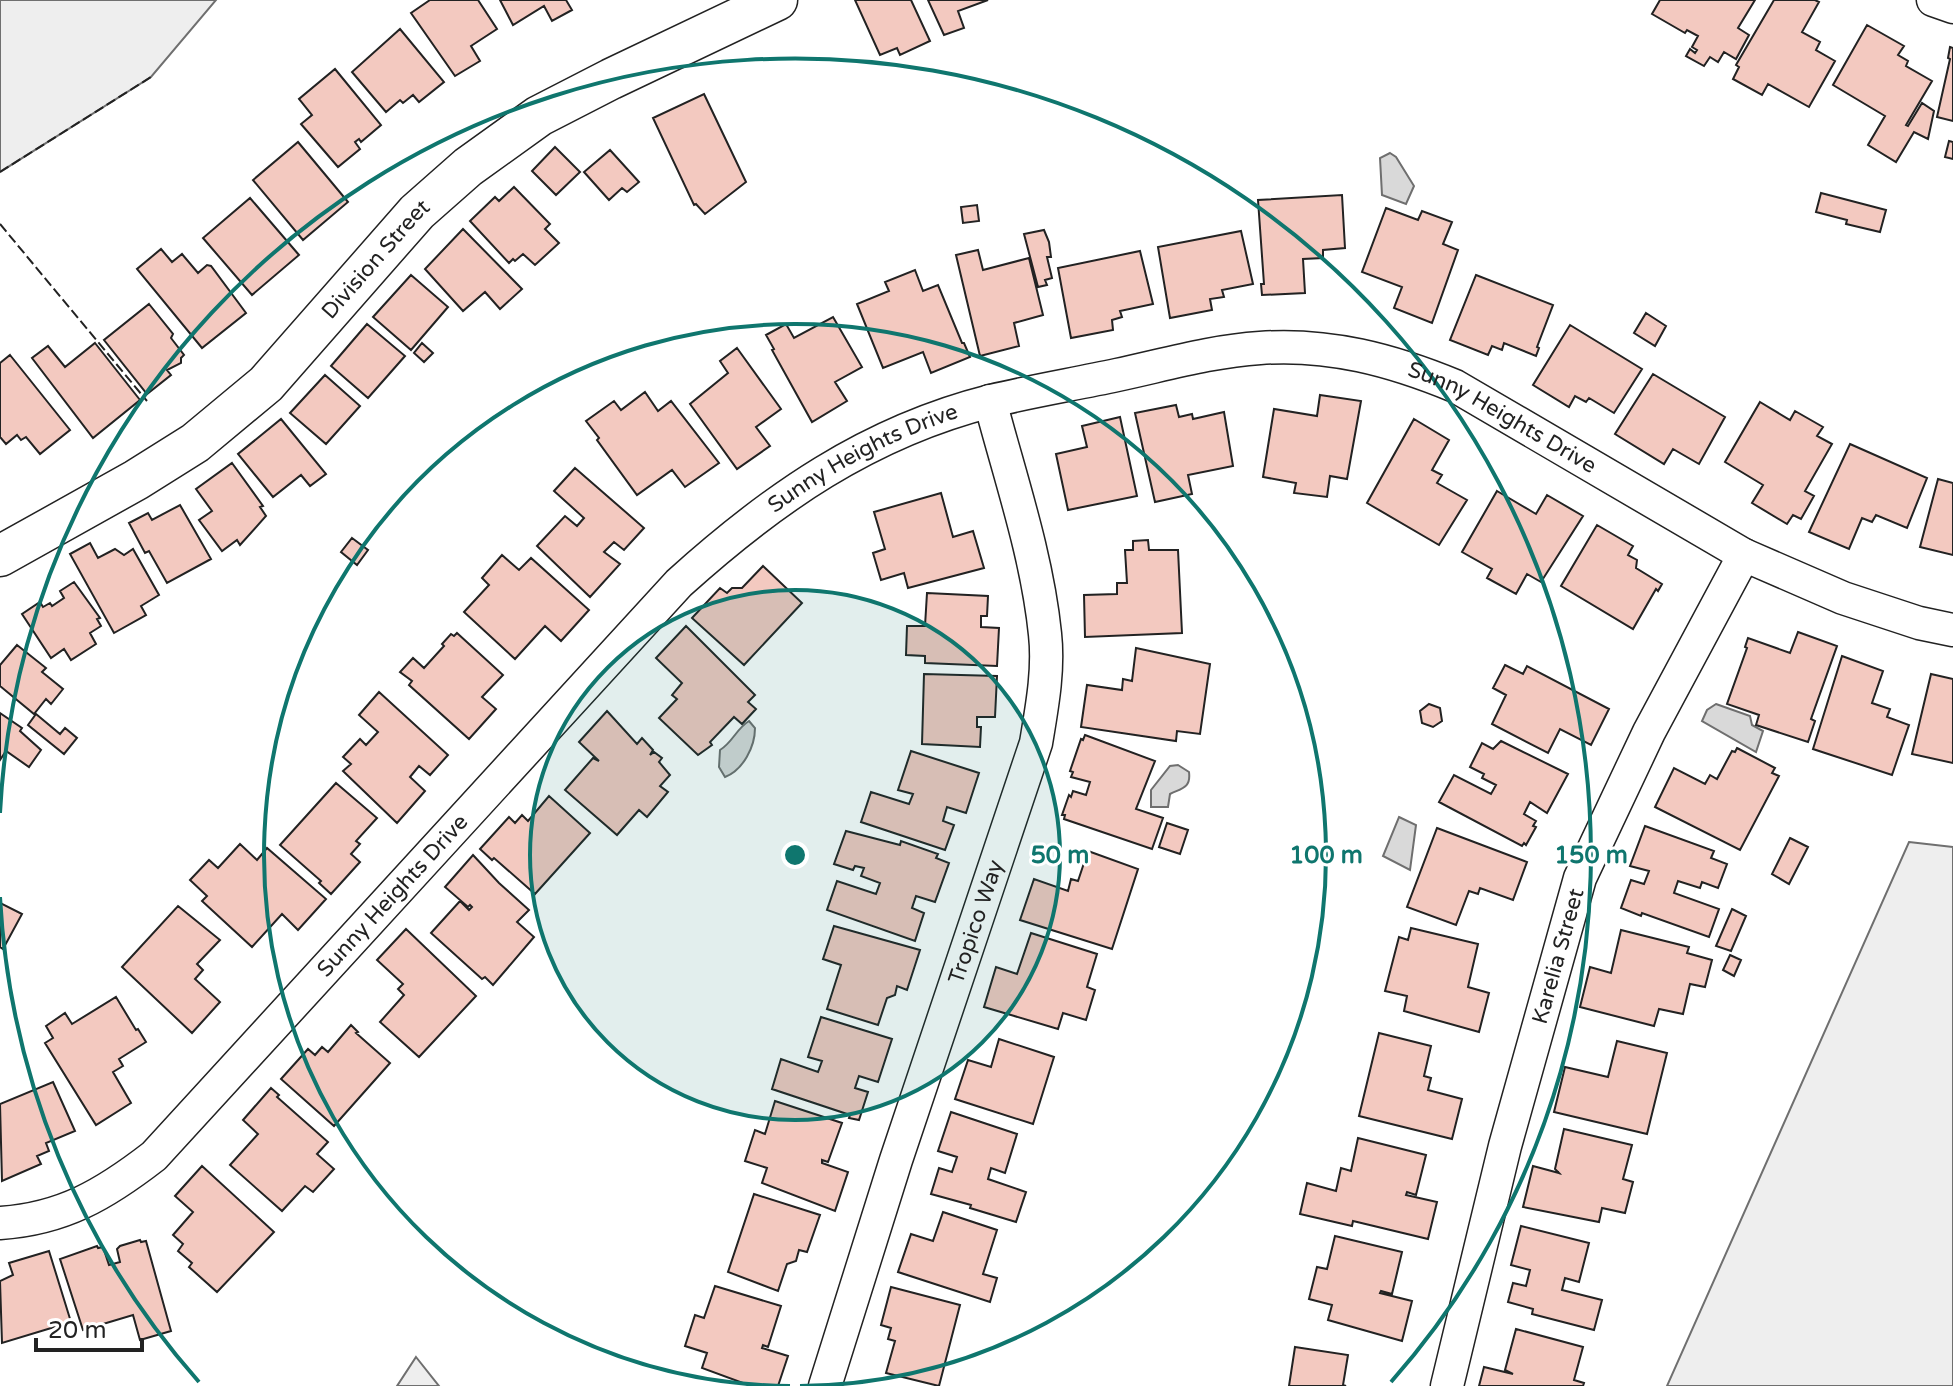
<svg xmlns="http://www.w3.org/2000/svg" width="1953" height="1386" viewBox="0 0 1953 1386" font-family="'Varela Round',sans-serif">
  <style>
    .green { fill: #eee; stroke: #6f6f6f; stroke-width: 2 }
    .water { fill: #d9d9d9; stroke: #6f6f6f; stroke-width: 2 }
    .building { fill: #f3c9c0; stroke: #222; stroke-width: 2 }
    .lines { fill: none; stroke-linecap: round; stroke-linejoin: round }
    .minor-casing { stroke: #222; stroke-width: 35 }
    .tertiary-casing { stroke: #222; stroke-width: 43 }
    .minor { stroke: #fff; stroke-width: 32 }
    .tertiary { stroke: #fff; stroke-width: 40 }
    .fence { stroke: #222; stroke-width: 2; stroke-dasharray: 10 4; stroke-linecap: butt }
    .ring { fill: none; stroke: #0f766e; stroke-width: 4 }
    .labels { text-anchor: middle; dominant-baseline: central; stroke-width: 6; stroke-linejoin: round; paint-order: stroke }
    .street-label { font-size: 22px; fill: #222; stroke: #fff }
    .centre { fill: #0f766e; stroke: #fff; stroke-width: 4 }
    .ring-label { font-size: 24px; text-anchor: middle; font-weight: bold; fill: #0f766e; stroke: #fff; stroke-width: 6; stroke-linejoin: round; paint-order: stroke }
  </style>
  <rect width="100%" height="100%" fill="#fff"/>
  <path class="green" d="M 0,0 L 216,0 L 151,77 L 0,172 Z
    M 1909,842 L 1953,847 L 1953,1386 L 1667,1386 Z
    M 416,1357 L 439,1386 L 397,1386 Z"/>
  <path class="water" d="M 1390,153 L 1396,157 L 1414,186 L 1406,204 L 1382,195 L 1380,158 Z
    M 1716,704 L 1750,716 L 1752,725 L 1763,731 L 1756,752 L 1702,721 L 1707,710 Z
    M 749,721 L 755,728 C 755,747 743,770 725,777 L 719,767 L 720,750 C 733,742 736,729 749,721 Z
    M 1178,765 L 1189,772 C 1191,788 1182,788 1170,794 L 1168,807 L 1151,807 L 1151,790 L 1170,766 Z
    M 1399,817 L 1416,825 L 1410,870 L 1383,856 Z"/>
  <path class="building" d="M 430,0 L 478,0 L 497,29 L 471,46 L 480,61 L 455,76 L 411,13 Z
    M 500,0 L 566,0 L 572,10 L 552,21 L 544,6 L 513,25 Z
    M 855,0 L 911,0 L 930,41 L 900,55 L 897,48 L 880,55 Z
    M 928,0 L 988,0 L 958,11 L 964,28 L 944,35 Z
    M 1660,0 L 1755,0 L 1738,28 L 1749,35 L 1736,59 L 1724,52 L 1718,62 L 1710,57 L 1704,66 L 1686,56 L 1690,49 L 1695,53 L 1697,50 L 1692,47 L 1698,36 L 1687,30 L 1685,33 L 1652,14 Z
    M 1774,0 L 1815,0 L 1819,2 L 1802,32 L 1820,42 L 1816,50 L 1835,61 L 1809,107 L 1768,84 L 1762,95 L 1733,79 L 1739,67 L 1736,65 Z
    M 1867,25 L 1904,46 L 1898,55 L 1908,61 L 1906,66 L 1932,81 L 1906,125 L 1908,126 L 1922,103 L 1934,111 L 1928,139 L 1914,132 L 1896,162 L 1868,145 L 1885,116 L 1833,85 Z
    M 400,29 L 444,82 L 419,102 L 413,95 L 403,103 L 400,100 L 386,112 L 352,72 Z
    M 1950,47 L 1953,48 L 1953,121 L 1937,117 L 1950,59 L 1948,58 Z
    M 335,69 L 381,125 L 361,142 L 359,139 L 355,142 L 360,149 L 338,167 L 301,124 L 312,115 L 299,99 Z
    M 704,94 L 746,182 L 705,214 L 696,204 L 694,205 L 653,118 Z
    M 1949,141 L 1953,142 L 1953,159 L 1945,157 Z
    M 298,142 L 348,202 L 303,240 L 253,180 Z
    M 555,147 L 580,172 L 556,195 L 532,171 Z
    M 610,150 L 639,182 L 627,192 L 622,188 L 609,200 L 584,172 Z
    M 514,187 L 550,224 L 545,229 L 559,243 L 535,265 L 523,254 L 515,261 L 513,259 L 509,263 L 470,221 L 495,197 L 499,201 Z
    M 1821,193 L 1886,210 L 1880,232 L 1846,224 L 1847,220 L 1816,212 Z
    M 1342,195 L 1345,248 L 1323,250 L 1323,258 L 1303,259 L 1305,293 L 1262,295 L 1261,284 L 1264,284 L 1258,200 Z
    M 250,198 L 299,255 L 252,295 L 203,238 Z
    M 977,205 L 979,221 L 963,223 L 961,207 Z
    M 1386,208 L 1418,220 L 1422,211 L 1452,222 L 1443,244 L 1458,250 L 1432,323 L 1394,308 L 1402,287 L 1362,272 Z
    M 463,229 L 522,289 L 500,309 L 485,292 L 463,311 L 425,269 Z
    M 1044,230 L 1049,242 L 1051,257 L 1047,257 L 1052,278 L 1045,280 L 1047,285 L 1038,287 L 1024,234 Z
    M 1241,231 L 1253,284 L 1222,290 L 1224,297 L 1210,299 L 1212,310 L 1170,318 L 1158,247 Z
    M 161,249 L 172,262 L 182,254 L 198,273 L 207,265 L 211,266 L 246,313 L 202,348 L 137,269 Z
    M 978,250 L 983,270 L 1029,258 L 1043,315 L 1014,323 L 1019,346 L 980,356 L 956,255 Z
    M 1140,251 L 1153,304 L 1120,311 L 1122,317 L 1112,320 L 1113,330 L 1071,338 L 1058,268 Z
    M 915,270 L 923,291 L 938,285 L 962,343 L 964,343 L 970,357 L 931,373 L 923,352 L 883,368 L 857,304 L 889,291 L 885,282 Z
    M 411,275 L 448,307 L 411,350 L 373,317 Z
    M 1476,275 L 1553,305 L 1537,347 L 1539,348 L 1536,356 L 1504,343 L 1502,350 L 1492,346 L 1488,355 L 1450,340 Z
    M 149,304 L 173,334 L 171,338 L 184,355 L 181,358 L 181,363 L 167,370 L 171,375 L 147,394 L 104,340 Z
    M 1646,313 L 1666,326 L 1655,346 L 1634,333 Z
    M 833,317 L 862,367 L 835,382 L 847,401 L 812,422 L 772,350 L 774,349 L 766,335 L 786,324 L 794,338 Z
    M 367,324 L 405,356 L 368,398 L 331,366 Z
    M 1570,325 L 1642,369 L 1614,413 L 1589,398 L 1586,402 L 1575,396 L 1569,407 L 1533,385 Z
    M 95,343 L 140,400 L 93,438 L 32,358 L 48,346 L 65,367 Z
    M 422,343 L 433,353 L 424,362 L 414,353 Z
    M 737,348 L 781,409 L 756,427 L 770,446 L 737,469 L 690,404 L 728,373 L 720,361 Z
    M 10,355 L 70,430 L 40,454 L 26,437 L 21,440 L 17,435 L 6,444 L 0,437 L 0,363 Z
    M 1653,374 L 1725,417 L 1699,464 L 1673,449 L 1664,464 L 1615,434 Z
    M 325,375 L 360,406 L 326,444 L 290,413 Z
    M 645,392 L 658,411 L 671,401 L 719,463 L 685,487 L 672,470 L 637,495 L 597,440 L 599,438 L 586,421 L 614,401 L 621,410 Z
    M 1320,395 L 1361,401 L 1347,479 L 1330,476 L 1327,497 L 1294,493 L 1296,483 L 1263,477 L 1274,409 L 1317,416 Z
    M 1760,402 L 1790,420 L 1795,411 L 1823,427 L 1817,436 L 1832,444 L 1805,491 L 1814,496 L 1801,519 L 1793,515 L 1787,524 L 1752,503 L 1763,485 L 1725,462 Z
    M 1176,405 L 1179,417 L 1192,414 L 1193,419 L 1224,412 L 1233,466 L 1188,475 L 1192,494 L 1155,502 L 1135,413 Z
    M 1120,417 L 1137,496 L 1068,510 L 1056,454 L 1087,447 L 1082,426 Z
    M 281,419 L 326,474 L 310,486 L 301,475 L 273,497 L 238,454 Z
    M 1414,419 L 1449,440 L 1432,470 L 1442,475 L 1437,483 L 1467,500 L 1439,545 L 1367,503 Z
    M 1850,444 L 1927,478 L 1907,528 L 1876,515 L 1872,522 L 1862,518 L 1849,549 L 1809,532 Z
    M 232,463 L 263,506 L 260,507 L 266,516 L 240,545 L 237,540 L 222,551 L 199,520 L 212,511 L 196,489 Z
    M 575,468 L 644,528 L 624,550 L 614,542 L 604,552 L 620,564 L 590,597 L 537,546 L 565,516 L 577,526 L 584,518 L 554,491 Z
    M 1938,479 L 1953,483 L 1953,555 L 1920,547 Z
    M 1497,491 L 1536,514 L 1547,495 L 1583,516 L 1541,582 L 1527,574 L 1516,594 L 1487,578 L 1492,569 L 1462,552 Z
    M 941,493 L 953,537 L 973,531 L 984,568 L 908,588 L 904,573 L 881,580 L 873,553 L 885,549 L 874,512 Z
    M 180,505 L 211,559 L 167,583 L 149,551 L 145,553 L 129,523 L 148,513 L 152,520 Z
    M 1597,525 L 1633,546 L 1628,555 L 1637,560 L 1636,568 L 1662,584 L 1658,591 L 1656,589 L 1633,629 L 1561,586 Z
    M 352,538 L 368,550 L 357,565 L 341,552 Z
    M 1148,540 L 1149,550 L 1178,550 L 1182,633 L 1085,637 L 1084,595 L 1117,594 L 1117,583 L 1127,583 L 1125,550 L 1133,550 L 1133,541 Z
    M 90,543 L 98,558 L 115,549 L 124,555 L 133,549 L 159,595 L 141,606 L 146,615 L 114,633 L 70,554 Z
    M 502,555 L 519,570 L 531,558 L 589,610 L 561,641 L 545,626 L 515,659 L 464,612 L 489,585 L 482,578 Z
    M 763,566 L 802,603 L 744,665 L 692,618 L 720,588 L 727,593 L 732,588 L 742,588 Z
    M 74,582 L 100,618 L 97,619 L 101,626 L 90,633 L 96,644 L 71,660 L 64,649 L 51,658 L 22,614 L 40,602 L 43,607 L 50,603 L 52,606 L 64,598 L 60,591 Z
    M 927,593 L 988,596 L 987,616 L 981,616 L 981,627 L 999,628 L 997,666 L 925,663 L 925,656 L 906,655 L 907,626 L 925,626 Z
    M 686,626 L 755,695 L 748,702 L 756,709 L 742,724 L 734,717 L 710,742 L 712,745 L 698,755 L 659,718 L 677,699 L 672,695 L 682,683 L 656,658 Z
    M 1798,632 L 1837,646 L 1811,719 L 1815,721 L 1808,742 L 1756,725 L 1759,715 L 1727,704 L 1747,648 L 1745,647 L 1748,638 L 1790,653 Z
    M 457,633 L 503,675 L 482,697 L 496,709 L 469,739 L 409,685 L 412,681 L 400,672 L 413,658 L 424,668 L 444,646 L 442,644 L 451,634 L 454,636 Z
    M 17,645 L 46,668 L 42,672 L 63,689 L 51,704 L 46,699 L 34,714 L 0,686 L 0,665 Z
    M 1136,648 L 1210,664 L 1200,734 L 1177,731 L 1176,741 L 1081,727 L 1087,685 L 1122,690 L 1123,679 L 1132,681 Z
    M 1842,656 L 1883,671 L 1872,703 L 1890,709 L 1887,717 L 1909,725 L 1892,775 L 1813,749 Z
    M 1505,665 L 1523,674 L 1527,666 L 1609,709 L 1591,745 L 1560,729 L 1548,753 L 1492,724 L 1506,695 L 1493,688 Z
    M 924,674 L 997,676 L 995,717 L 977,717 L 977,727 L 981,727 L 980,747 L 922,744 Z
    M 1931,674 L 1953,679 L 1953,763 L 1912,754 Z
    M 379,692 L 448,755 L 430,775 L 419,766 L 410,777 L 425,791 L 397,823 L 343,771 L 351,764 L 343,757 L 360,739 L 366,745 L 378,732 L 359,715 Z
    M 1429,704 L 1440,708 L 1442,721 L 1433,727 L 1422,723 L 1420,711 Z
    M 607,711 L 637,744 L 642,738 L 653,750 L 650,755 L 654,752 L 662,758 L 659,762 L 670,775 L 660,786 L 668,792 L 647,817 L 639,810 L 617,835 L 565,790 L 593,758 L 599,761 L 579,742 Z
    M 0,713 L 22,728 L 20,731 L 41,750 L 29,767 L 6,751 L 0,760 Z
    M 36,714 L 60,734 L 65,728 L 77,738 L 64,754 L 28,725 Z
    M 1085,735 L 1155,761 L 1136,809 L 1163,818 L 1152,849 L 1064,819 L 1065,815 L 1062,815 L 1069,795 L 1071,797 L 1073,791 L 1086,795 L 1090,782 L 1071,777 L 1073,772 L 1070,771 L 1081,739 L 1083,740 Z
    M 1501,741 L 1568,774 L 1547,813 L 1530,802 L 1524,814 L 1536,821 L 1533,826 L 1536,827 L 1526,845 L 1524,843 L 1522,846 L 1439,802 L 1454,775 L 1491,794 L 1496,785 L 1482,778 L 1484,774 L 1470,767 L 1482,743 L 1493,749 Z
    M 1737,748 L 1775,768 L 1772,773 L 1779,776 L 1740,850 L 1655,807 L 1674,768 L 1705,784 L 1710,775 L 1717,779 L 1732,751 L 1735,752 Z
    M 911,751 L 979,773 L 966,813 L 947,807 L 943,821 L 954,825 L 945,850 L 861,822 L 871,792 L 909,804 L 913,794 L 898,790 Z
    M 336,783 L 377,818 L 356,841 L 360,844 L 351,854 L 360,862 L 331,894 L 319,883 L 321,881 L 280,845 Z
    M 549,796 L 590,833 L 535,894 L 494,858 L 492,860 L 480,849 L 509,817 L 515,823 L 522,815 L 528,821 Z
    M 1167,823 L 1188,830 L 1180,854 L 1159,847 Z
    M 1645,826 L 1714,851 L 1711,858 L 1727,864 L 1718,888 L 1702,882 L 1700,888 L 1678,881 L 1674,893 L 1719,909 L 1709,937 L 1642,913 L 1641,916 L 1621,908 L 1631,880 L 1644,884 L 1649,871 L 1630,866 Z
    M 1437,828 L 1527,862 L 1513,900 L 1480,888 L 1478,894 L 1469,891 L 1456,925 L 1407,907 Z
    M 846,831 L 900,845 L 901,841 L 938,854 L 936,858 L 949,863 L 935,902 L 916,896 L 912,908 L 924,913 L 915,941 L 827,910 L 837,881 L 876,894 L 880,883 L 861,876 L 864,868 L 855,866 L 853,870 L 834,864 Z
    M 1790,838 L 1808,847 L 1789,884 L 1772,874 Z
    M 240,844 L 257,860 L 267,848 L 326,899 L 298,930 L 282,914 L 252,947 L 202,901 L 207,896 L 190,880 L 209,860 L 218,868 Z
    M 1088,851 L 1138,869 L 1112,949 L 1020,920 L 1034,879 L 1068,891 L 1071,879 L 1078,881 Z
    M 473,855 L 499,883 L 529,910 L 517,922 L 534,937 L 493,985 L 485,977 L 482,979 L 431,933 L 460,901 L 469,910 L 472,907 L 470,905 L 468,907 L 445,887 Z
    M 0,903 L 22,914 L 3,949 L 0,947 Z
    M 178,906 L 220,940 L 197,964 L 203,970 L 195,979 L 220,1002 L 192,1033 L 122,967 Z
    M 1732,909 L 1746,916 L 1731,951 L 1716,946 Z
    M 834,926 L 920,950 L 907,990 L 897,986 L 895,995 L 887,998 L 878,1025 L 827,1009 L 841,965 L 823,959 Z
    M 1411,928 L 1478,944 L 1468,987 L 1489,993 L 1479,1032 L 1404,1011 L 1407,996 L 1385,991 L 1399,937 L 1408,940 Z
    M 406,929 L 476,996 L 419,1057 L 380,1022 L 404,995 L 398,989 L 403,984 L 377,960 Z
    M 1621,930 L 1689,947 L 1687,953 L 1712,960 L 1705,987 L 1690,984 L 1683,1014 L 1659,1009 L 1654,1026 L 1580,1007 L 1590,967 L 1611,973 Z
    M 1031,933 L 1097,954 L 1087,987 L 1095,990 L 1086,1020 L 1063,1013 L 1058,1029 L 984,1007 L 996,967 L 1017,974 Z
    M 1730,955 L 1741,960 L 1734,976 L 1723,970 Z
    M 116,997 L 136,1030 L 138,1029 L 146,1042 L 119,1059 L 123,1066 L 113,1072 L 131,1103 L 96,1125 L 45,1043 L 53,1038 L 46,1026 L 65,1013 L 72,1024 Z
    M 821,1017 L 892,1039 L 878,1082 L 859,1076 L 855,1088 L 868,1092 L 859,1120 L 849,1118 L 850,1115 L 772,1089 L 781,1059 L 818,1072 L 822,1061 L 808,1057 Z
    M 351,1025 L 358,1032 L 356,1033 L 390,1063 L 334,1126 L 281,1079 L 308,1049 L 315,1055 L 322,1047 L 328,1052 Z
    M 1379,1033 L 1431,1046 L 1424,1076 L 1431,1078 L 1428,1090 L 1462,1099 L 1452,1139 L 1359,1116 Z
    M 999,1039 L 1054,1057 L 1033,1124 L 955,1099 L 968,1060 L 991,1067 Z
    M 1617,1041 L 1667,1053 L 1647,1134 L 1554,1112 L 1565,1067 L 1608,1077 Z
    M 53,1082 L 75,1131 L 46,1143 L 49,1151 L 37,1156 L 41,1164 L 2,1181 L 0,1104 Z
    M 271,1088 L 279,1095 L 277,1097 L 328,1142 L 317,1154 L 334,1169 L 313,1192 L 305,1186 L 282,1211 L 230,1165 L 258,1134 L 243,1120 Z
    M 775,1101 L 842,1123 L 828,1162 L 822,1160 L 822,1163 L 848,1172 L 835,1211 L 762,1183 L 767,1168 L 745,1161 L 755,1130 L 765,1134 Z
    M 951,1112 L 1017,1134 L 1005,1173 L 991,1168 L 988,1179 L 1026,1192 L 1016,1222 L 970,1208 L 971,1205 L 931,1194 L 939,1168 L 952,1172 L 957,1157 L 938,1151 Z
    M 1564,1129 L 1632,1145 L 1623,1179 L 1633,1182 L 1625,1213 L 1602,1208 L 1599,1222 L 1523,1207 L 1533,1166 L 1559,1173 L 1555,1169 Z
    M 1358,1138 L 1426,1155 L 1416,1195 L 1407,1192 L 1406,1195 L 1437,1202 L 1428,1239 L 1353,1221 L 1352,1226 L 1300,1214 L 1307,1183 L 1336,1191 L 1341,1168 L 1351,1171 Z
    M 202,1166 L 274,1232 L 217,1292 L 189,1267 L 192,1263 L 178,1251 L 183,1244 L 173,1235 L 193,1212 L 175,1196 Z
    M 754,1194 L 820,1215 L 807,1252 L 799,1250 L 796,1261 L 787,1264 L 778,1291 L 728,1272 Z
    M 943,1212 L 997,1230 L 983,1274 L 997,1278 L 990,1302 L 898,1272 L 911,1234 L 933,1241 Z
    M 1521,1226 L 1589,1243 L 1579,1282 L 1565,1278 L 1562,1290 L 1602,1300 L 1594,1330 L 1532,1314 L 1533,1309 L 1508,1302 L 1513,1283 L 1526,1286 L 1530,1270 L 1511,1265 Z
    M 1335,1236 L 1402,1252 L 1392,1294 L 1381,1291 L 1380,1293 L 1412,1301 L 1402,1341 L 1328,1320 L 1332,1305 L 1309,1299 L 1317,1267 L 1327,1269 Z
    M 140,1240 L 141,1242 L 146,1241 L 171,1331 L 140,1340 L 133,1315 L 83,1330 L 60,1259 L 97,1246 L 98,1248 L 103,1247 L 109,1265 L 120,1262 L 117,1249 L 120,1246 Z
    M 49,1251 L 71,1322 L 2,1343 L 0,1281 L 13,1275 L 9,1263 Z
    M 715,1286 L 781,1306 L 768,1347 L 763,1345 L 762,1348 L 788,1356 L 778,1386 L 751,1386 L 702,1368 L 707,1353 L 685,1346 L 695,1315 L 704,1318 Z
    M 891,1287 L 960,1305 L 939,1386 L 886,1373 L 895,1341 L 888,1339 L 891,1328 L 881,1325 Z
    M 1516,1329 L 1583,1347 L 1574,1380 L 1584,1383 L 1583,1386 L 1479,1386 L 1484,1367 L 1513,1374 L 1505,1370 Z
    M 1295,1347 L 1348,1355 L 1343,1385 L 1346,1386 L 1289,1386 Z"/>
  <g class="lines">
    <g class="minor-casing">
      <g id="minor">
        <path d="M 1933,0 L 1953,7"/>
        <path id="s1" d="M 0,1223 C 63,1219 105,1194 154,1156 L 679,583 C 772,499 868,432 991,401 C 1033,391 1075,384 1117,375 C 1164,365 1212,351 1260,348 C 1329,343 1392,360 1455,386 L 1744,555 L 1843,598 L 1919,623 L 1953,630"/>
        <path id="s2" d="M 825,1386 L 896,1160 L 1036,743 C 1042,707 1049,670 1045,634 C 1037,555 1010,477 990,401"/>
        <path id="s3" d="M 1447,1386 L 1505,1146 L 1580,878 L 1649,732 L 1744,555"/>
      </g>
    </g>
    <g class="tertiary-casing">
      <g id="tertiary">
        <path id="s4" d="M 0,556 L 136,480 L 195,443 L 266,384 L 417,212 L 468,167 L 539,116 L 611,79 L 777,0"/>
      </g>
    </g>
    <use href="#minor" class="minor"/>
    <use href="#tertiary" class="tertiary"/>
    <path class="fence" d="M 0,172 L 151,77
      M 0,224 L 147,401"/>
  </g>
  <circle cx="795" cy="855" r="265" fill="#0f766e" fill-opacity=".12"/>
  <g class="ring">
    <circle cx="795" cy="855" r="265"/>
    <path d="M790 1386A531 531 0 1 1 800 1386"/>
    <path d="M199 1382A796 796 0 0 1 0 897M0 813A796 796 0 1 1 1391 1382"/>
  </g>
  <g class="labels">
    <g class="street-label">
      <text stroke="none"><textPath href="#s4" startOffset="484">Division Street</textPath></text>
      <text stroke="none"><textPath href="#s1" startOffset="1844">Sunny Heights Drive</textPath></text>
      <text stroke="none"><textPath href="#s1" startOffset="1172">Sunny Heights Drive</textPath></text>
      <text stroke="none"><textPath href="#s1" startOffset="524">Sunny Heights Drive</textPath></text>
      <text stroke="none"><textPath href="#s2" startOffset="488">Tropico Way</textPath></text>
      <text stroke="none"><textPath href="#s3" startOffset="444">Karelia Street</textPath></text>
    </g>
  </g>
  <circle cx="795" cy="855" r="12" class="centre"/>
  <g class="ring-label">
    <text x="1060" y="863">50 m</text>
    <text x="1326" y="863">100 m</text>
    <text x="1591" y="863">150 m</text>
  </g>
  <path d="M36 1338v12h106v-12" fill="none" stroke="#222222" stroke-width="4"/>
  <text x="48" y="1338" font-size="24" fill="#222222" stroke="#ffffff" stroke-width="6" paint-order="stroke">20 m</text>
</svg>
